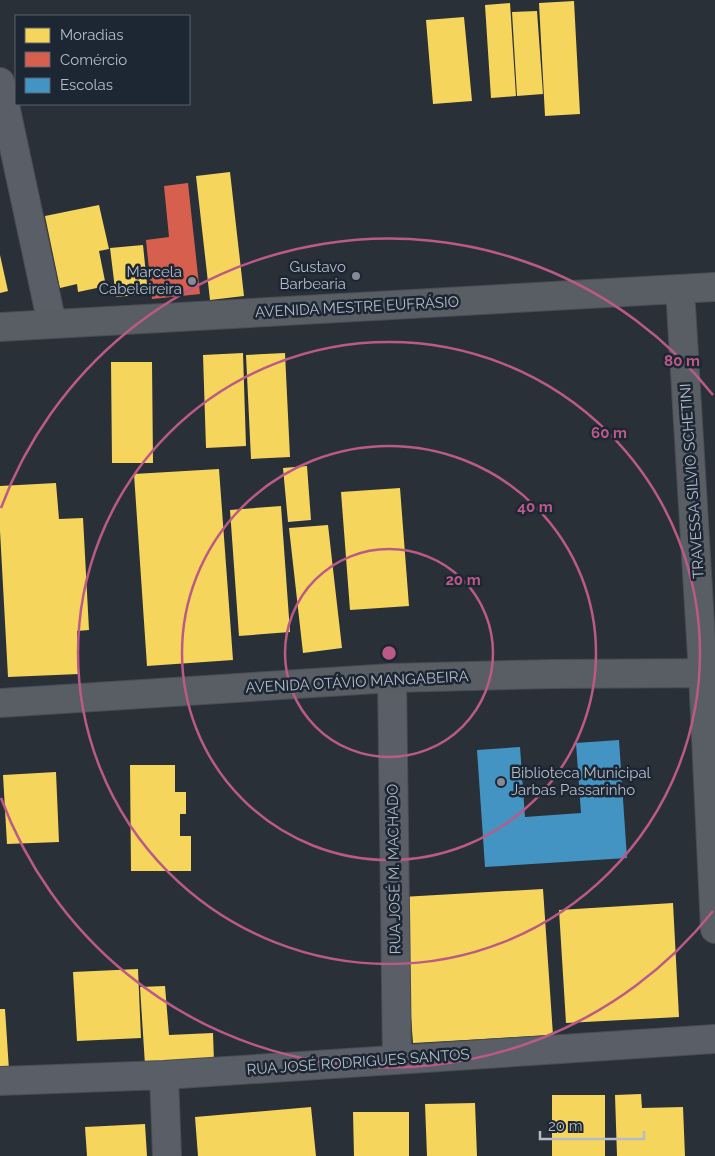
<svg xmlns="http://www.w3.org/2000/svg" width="715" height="1156" viewBox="0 0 715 1156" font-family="Raleway,sans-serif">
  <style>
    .homes { fill: #f6d55c }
    .shops { fill: #d6604d }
    .schools { fill: #4393c3 }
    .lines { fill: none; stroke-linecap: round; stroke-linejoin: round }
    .street-casing { stroke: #484c53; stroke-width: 30 }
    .secondary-casing { stroke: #484c53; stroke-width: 30 }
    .street { stroke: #5a5e66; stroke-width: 28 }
    .secondary { stroke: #595d64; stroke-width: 28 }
    .ring { fill: none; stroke: #bc5a87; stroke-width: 2.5 }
    .poi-dot { fill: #848b96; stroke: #1d2633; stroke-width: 2 }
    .labels { text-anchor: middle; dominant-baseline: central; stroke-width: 5; stroke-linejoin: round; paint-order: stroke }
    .poi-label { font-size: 15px; fill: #b4bcc9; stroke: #1d2633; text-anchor: end }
    .street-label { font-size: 15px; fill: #b4bcc9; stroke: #1d2633 }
    .centre { fill: #bc5a87; stroke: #1d2633; stroke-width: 2.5 }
    .ring-label { font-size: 15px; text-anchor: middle; font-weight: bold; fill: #bc5a87; stroke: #1d2633; stroke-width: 5; stroke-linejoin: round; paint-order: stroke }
  </style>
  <rect width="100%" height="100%" fill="#2a3038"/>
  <path class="homes" d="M 574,1 L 580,114 L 545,116 L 539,3 Z
    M 510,3 L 516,96 L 491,98 L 485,5 Z
    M 537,11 L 543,94 L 517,96 L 512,12 Z
    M 464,17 L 472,101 L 433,104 L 426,20 Z
    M 230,172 L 244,296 L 210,300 L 196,176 Z
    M 99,205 L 109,249 L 99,251 L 106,286 L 78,292 L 77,284 L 60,288 L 45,216 Z
    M 143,245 L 148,294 L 116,297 L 110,248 Z
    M 0,255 L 8,291 L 0,293 Z
    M 243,353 L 246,446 L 206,448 L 203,355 Z
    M 285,353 L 290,457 L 251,459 L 246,355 Z
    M 111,362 L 152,362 L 153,463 L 112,463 Z
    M 307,466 L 311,520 L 288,522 L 283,468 Z
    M 219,469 L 233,660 L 147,666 L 134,474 Z
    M 56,483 L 59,519 L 83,518 L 89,630 L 77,631 L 79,674 L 8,677 L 0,531 L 0,486 Z
    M 400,488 L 409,606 L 350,610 L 341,492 Z
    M 281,506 L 290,632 L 239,636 L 230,510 Z
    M 328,525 L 342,648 L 303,653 L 289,528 Z
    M 130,765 L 175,765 L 175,792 L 186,792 L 186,814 L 180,814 L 180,836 L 191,836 L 191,871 L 131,871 Z
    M 56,772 L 59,842 L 7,844 L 3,775 Z
    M 543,889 L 553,1035 L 413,1043 L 402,897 Z
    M 673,903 L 679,1017 L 566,1023 L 559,910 Z
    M 138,969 L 141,1038 L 77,1041 L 73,972 Z
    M 165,986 L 169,1035 L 213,1033 L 214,1062 L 145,1065 L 140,987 Z
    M 0,1009 L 5,1009 L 9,1070 L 0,1070 Z
    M 641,1094 L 642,1108 L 683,1107 L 685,1156 L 617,1156 L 615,1095 Z
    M 552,1095 L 605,1095 L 605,1156 L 552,1156 Z
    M 475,1103 L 477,1156 L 427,1156 L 425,1104 Z
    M 311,1107 L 316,1156 L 198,1156 L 195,1117 Z
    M 353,1112 L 409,1112 L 409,1156 L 354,1156 Z
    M 145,1124 L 147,1156 L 87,1156 L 85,1127 Z"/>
  <path class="shops" d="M 188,183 L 200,294 L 152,299 L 146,240 L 169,237 L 164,186 Z"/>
  <path class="schools" d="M 619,740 L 627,858 L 485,867 L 477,750 L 520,747 L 525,817 L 581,813 L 576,743 Z"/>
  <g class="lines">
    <g class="street-casing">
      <path id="street" d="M 0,82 L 52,324
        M 392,678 L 397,1060
        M 164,1075 L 167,1156
        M 0,1081 L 164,1075 L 715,1039"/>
    </g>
    <g class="secondary-casing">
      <path id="secondary" d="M 680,289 L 703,673 L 715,929
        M 0,327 L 715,287
        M 0,703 L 392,678 L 552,674 L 715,673"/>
    </g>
    <use href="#street" class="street"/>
    <use href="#secondary" class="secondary"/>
  </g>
  <g class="ring">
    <circle cx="389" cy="653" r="104"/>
    <circle cx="389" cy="653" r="207"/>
    <circle cx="389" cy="653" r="311"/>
    <path d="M713 911A414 414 0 0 1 1 798M1 508A414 414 0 0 1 713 395"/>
  </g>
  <g class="poi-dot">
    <circle cx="356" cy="276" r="5"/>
    <circle cx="192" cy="281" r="5"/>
    <circle cx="501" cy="782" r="5"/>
  </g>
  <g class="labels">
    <g class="poi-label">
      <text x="346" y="267">Gustavo<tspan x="346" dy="17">Barbearia</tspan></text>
      <text x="182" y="272">Marcela<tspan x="182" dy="17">Cabeleireira</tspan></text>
      <text x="511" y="773" text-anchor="start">Biblioteca Municipal<tspan x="511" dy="17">Jarbas Passarinho</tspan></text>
    </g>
    <g class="street-label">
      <text transform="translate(357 307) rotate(-3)">AVENIDA MESTRE EUFRÁSIO</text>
      <text transform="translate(692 481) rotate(-94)">TRAVESSA SILVIO SCHETINI</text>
      <text transform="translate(357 682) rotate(-3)">AVENIDA OTÁVIO MANGABEIRA</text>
      <text transform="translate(394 869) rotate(-91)">RUA JOSÉ M. MACHADO</text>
      <text transform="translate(358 1062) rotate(-4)">RUA JOSÉ RODRIGUES SANTOS</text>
    </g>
  </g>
  <circle cx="389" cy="653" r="8" class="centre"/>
  <g class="ring-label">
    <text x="682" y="366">80 m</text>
    <text x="609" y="438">60 m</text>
    <text x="535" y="512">40 m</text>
    <text x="463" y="585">20 m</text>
  </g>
  <rect x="15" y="15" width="175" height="90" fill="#1d2633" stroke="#59626f"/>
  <rect x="25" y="28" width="25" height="15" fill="#f6d55c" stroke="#59626f"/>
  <text x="60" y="40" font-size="15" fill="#b4bcc9">Moradias</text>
  <rect x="25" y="52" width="25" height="15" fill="#d6604d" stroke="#59626f"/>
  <text x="60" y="65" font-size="15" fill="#b4bcc9">Comércio</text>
  <rect x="25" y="78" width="25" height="15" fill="#4393c3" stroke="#59626f"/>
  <text x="60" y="90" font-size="15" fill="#b4bcc9">Escolas</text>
  <path d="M540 1131v8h104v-8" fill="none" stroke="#b4bcc9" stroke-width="2.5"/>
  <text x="548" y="1131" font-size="15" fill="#b4bcc9" stroke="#1d2633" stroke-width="4" paint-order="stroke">20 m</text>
</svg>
